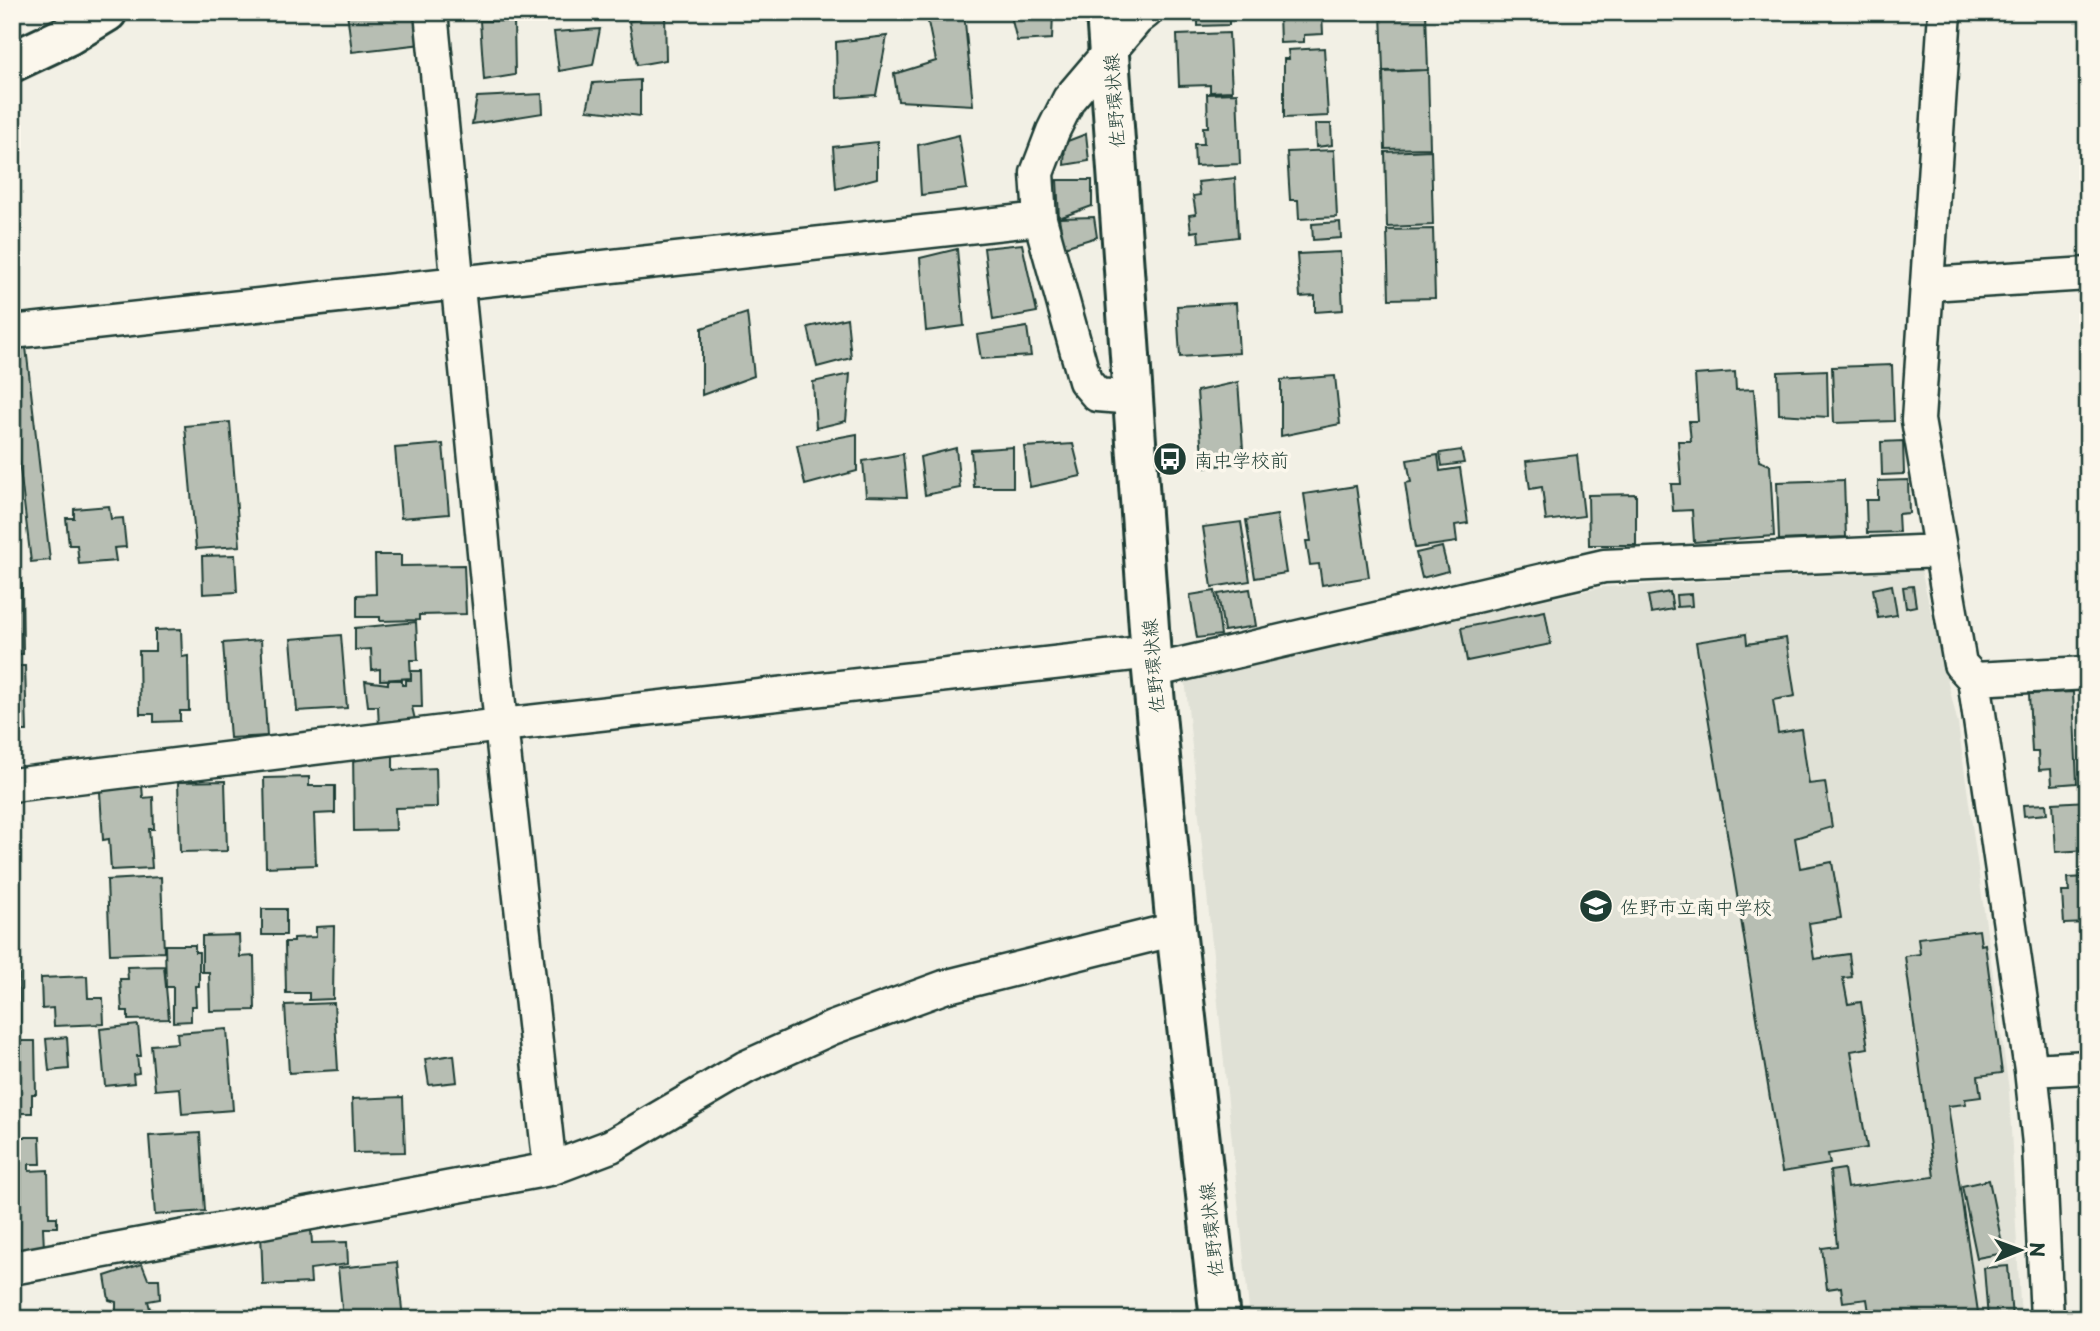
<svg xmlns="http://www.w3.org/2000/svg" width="2100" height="1331" viewBox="0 0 2100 1331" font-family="'Playpen Sans','Klee One',sans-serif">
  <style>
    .built { fill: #e0e1d6 }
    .building { fill: #b7beb3; stroke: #1f3d34; stroke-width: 2 }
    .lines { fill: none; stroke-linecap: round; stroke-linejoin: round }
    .street-casing { stroke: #1f3d34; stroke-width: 37 }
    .secondary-casing { stroke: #1f3d34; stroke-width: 44 }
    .street { stroke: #fbf7ec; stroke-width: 32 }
    .secondary { stroke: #fbf7ec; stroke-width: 38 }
    .labels { text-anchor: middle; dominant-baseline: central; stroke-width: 7; stroke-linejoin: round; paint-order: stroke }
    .street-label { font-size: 19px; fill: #1f3d34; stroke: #fbf7ec }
    .poi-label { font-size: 19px; fill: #1f3d34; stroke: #fbf7ec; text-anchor: start }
  </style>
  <rect width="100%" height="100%" fill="#f2f0e5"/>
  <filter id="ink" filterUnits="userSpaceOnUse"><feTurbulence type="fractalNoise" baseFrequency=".0143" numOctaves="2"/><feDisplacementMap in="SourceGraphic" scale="14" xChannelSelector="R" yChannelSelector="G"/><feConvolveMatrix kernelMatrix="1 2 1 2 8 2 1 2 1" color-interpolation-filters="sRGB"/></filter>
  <g filter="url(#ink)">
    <path class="built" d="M 1921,570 L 1958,724 L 2009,1090 L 2020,1303 L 2023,1319 L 1250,1319 L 1185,678 L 1603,587 Z"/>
    <path class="building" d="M 347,12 L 417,12 L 422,44 L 352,52 Z
      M 926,12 L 964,12 L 973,105 L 898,101 L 894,74 L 936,61 Z
      M 1010,12 L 1053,12 L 1052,39 L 1017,41 Z
      M 1198,12 L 1229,12 L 1229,25 L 1198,26 Z
      M 1322,12 L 1323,34 L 1304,35 L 1304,42 L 1280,43 L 1279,13 Z
      M 1381,12 L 1426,12 L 1428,70 L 1383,71 Z
      M 665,13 L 666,60 L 637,65 L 629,21 Z
      M 480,21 L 514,21 L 515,75 L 484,80 Z
      M 600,29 L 593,65 L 559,71 L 554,32 Z
      M 1229,33 L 1232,91 L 1210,92 L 1210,85 L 1179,86 L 1177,35 Z
      M 887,36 L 876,95 L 837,98 L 836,42 Z
      M 1324,48 L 1328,116 L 1284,118 L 1284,59 L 1289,59 L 1288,50 Z
      M 1428,70 L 1430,148 L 1385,149 L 1383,72 Z
      M 640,80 L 640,116 L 587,110 L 593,83 Z
      M 1237,93 L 1240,164 L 1195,166 L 1194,144 L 1204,144 L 1203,127 L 1208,127 L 1207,94 Z
      M 542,94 L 543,113 L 472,124 L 477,97 Z
      M 1315,124 L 1331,124 L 1332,145 L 1316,147 Z
      M 1086,134 L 1089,161 L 1064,165 L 1065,142 Z
      M 959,135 L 967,189 L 921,195 L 918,145 Z
      M 877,142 L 877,178 L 836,189 L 833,147 Z
      M 1334,150 L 1337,217 L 1299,219 L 1298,200 L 1290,200 L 1287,152 Z
      M 1431,150 L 1433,225 L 1387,227 L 1385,152 Z
      M 1235,178 L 1238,237 L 1199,242 L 1198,231 L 1191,232 L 1189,215 L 1196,214 L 1193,196 L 1200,195 L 1198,182 Z
      M 1057,180 L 1092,180 L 1092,206 L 1059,218 Z
      M 1094,217 L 1097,237 L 1064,247 L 1059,218 Z
      M 1340,222 L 1341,238 L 1313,240 L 1312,224 Z
      M 1433,229 L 1435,298 L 1389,299 L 1387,230 Z
      M 1022,244 L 1037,312 L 993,320 L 984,248 Z
      M 957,249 L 964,326 L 926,331 L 920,258 Z
      M 1340,252 L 1343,310 L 1315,312 L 1315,296 L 1300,297 L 1297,254 Z
      M 1236,303 L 1239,353 L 1180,357 L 1177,306 Z
      M 747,313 L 754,376 L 702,395 L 702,328 Z
      M 847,318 L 851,358 L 817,367 L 808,327 Z
      M 1027,327 L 1031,356 L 981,359 L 977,335 Z
      M 26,347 L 50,560 L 31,562 L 12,401 L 12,348 Z
      M 1892,365 L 1894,421 L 1834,423 L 1832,367 Z
      M 1827,370 L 1828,417 L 1779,414 L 1778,372 Z
      M 1735,372 L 1736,390 L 1754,389 L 1759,461 L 1770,465 L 1774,536 L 1694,542 L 1692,510 L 1673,511 L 1671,484 L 1681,484 L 1678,441 L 1691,441 L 1689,421 L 1698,421 L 1695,375 Z
      M 850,374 L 846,421 L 816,428 L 813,382 Z
      M 1335,376 L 1340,424 L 1281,436 L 1281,380 Z
      M 1238,382 L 1244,462 L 1203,468 L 1197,391 Z
      M 230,422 L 240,546 L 196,549 L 185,426 Z
      M 857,434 L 857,471 L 805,485 L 797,445 Z
      M 1903,441 L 1904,474 L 1882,475 L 1881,442 Z
      M 443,444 L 449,514 L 401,518 L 395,448 Z
      M 1073,444 L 1081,476 L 1030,487 L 1024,447 Z
      M 1013,447 L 1013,487 L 974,487 L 971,450 Z
      M 956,448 L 960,488 L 925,495 L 920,457 Z
      M 1461,450 L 1464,463 L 1442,466 L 1440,453 Z
      M 903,454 L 907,497 L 866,496 L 863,461 Z
      M 1438,455 L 1440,471 L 1460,468 L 1468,523 L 1455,525 L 1457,542 L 1415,548 L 1405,483 L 1411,482 L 1407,460 Z
      M 1577,455 L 1584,516 L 1546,521 L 1542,487 L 1530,489 L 1526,461 Z
      M 1844,480 L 1846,537 L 1779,540 L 1777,482 Z
      M 1908,480 L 1909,513 L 1898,514 L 1899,532 L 1867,533 L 1866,500 L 1878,500 L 1878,481 Z
      M 1356,486 L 1369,577 L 1322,585 L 1319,564 L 1310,565 L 1306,541 L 1311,541 L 1304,494 Z
      M 1636,494 L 1636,545 L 1589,545 L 1588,495 Z
      M 109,506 L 111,519 L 123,518 L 126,547 L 114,548 L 116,561 L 79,564 L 77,545 L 69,545 L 66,518 L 74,518 L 74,509 Z
      M 1277,515 L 1286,573 L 1255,578 L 1246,520 Z
      M 1241,522 L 1250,581 L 1212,587 L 1203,527 Z
      M 1442,547 L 1448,571 L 1422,578 L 1416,553 Z
      M 235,555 L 237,592 L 203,594 L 202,556 Z
      M 375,555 L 401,555 L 401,566 L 464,565 L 466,614 L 419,615 L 419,620 L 380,621 L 380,617 L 357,617 L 357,595 L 376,594 Z
      M 12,584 L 22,584 L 23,654 L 12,654 Z
      M 1892,585 L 1897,615 L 1878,618 L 1873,589 Z
      M 1913,586 L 1916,606 L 1906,608 L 1903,587 Z
      M 1250,589 L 1256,626 L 1224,631 L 1218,594 Z
      M 1215,591 L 1221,635 L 1197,638 L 1190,595 Z
      M 1670,592 L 1673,609 L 1651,613 L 1648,596 Z
      M 1691,594 L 1692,606 L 1677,607 L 1676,595 Z
      M 1545,611 L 1551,644 L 1467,661 L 1461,628 Z
      M 416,622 L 418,660 L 410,660 L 411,678 L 380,680 L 380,669 L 372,670 L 371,649 L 355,650 L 355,628 Z
      M 181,629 L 182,657 L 188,656 L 189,711 L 180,711 L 180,721 L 154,722 L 154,714 L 140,714 L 139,651 L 155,651 L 155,630 Z
      M 1746,634 L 1747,644 L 1786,638 L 1795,696 L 1773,700 L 1778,733 L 1801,729 L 1809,784 L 1825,782 L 1832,827 L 1795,838 L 1800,868 L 1832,862 L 1841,918 L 1809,923 L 1814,959 L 1849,954 L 1852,977 L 1843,978 L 1848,1004 L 1861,1002 L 1868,1048 L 1851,1051 L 1867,1148 L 1828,1154 L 1830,1164 L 1782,1172 L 1696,642 Z
      M 341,635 L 347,708 L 297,711 L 291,639 Z
      M 261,640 L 267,736 L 230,738 L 223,643 Z
      M 12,666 L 25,666 L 27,731 L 12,731 Z
      M 411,671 L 421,671 L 422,707 L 412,707 L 416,724 L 379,728 L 378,706 L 368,706 L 365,681 L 388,684 L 388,680 L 402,680 L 402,685 L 406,685 L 406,680 L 411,680 Z
      M 2073,692 L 2077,783 L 2052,785 L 2051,769 L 2039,770 L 2038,752 L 2032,752 L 2029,694 Z
      M 393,750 L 393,770 L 436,768 L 437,807 L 395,808 L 396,830 L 354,831 L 353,751 Z
      M 141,773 L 143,798 L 153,797 L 154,829 L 149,829 L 152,868 L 111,870 L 109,839 L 103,840 L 99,776 Z
      M 309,777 L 309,786 L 335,786 L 335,813 L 314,814 L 316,865 L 266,867 L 264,778 Z
      M 225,781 L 227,851 L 180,852 L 178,782 Z
      M 2088,801 L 2088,850 L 2056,852 L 2053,803 Z
      M 2046,804 L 2047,814 L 2024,816 L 2023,805 Z
      M 161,877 L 164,952 L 110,954 L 107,880 Z
      M 2088,877 L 2088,923 L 2064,924 L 2062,892 L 2069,892 L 2068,878 Z
      M 262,909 L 286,909 L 286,935 L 262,935 Z
      M 334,926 L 333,999 L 309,1000 L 309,993 L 286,993 L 285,942 L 293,942 L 293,938 L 316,937 L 316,927 Z
      M 1979,930 L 1981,945 L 1985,944 L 2002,1073 L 1978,1076 L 1981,1097 L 1965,1099 L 1966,1104 L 1948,1106 L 1979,1319 L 1870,1319 L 1867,1299 L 1843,1302 L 1841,1287 L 1827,1289 L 1822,1248 L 1837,1246 L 1830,1171 L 1844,1169 L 1847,1188 L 1934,1177 L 1905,956 L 1920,954 L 1918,938 Z
      M 239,935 L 240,957 L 254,956 L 255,1010 L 210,1011 L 209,972 L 202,972 L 202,936 Z
      M 165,945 L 195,945 L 195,952 L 199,952 L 199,986 L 195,986 L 196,1006 L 191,1006 L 191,1021 L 173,1022 L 173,987 L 166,987 Z
      M 164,966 L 169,1019 L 128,1020 L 128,1011 L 122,1011 L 120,979 L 128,979 L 127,967 Z
      M 12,975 L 19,975 L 20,1038 L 12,1038 Z
      M 87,976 L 88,998 L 103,998 L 104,1024 L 54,1026 L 53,1008 L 42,1009 L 41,978 Z
      M 334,1003 L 338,1070 L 289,1073 L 285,1005 Z
      M 138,1025 L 141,1056 L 137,1056 L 139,1073 L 133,1074 L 134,1083 L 105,1086 L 100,1029 Z
      M 227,1029 L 233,1110 L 182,1114 L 180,1088 L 155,1090 L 151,1045 L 178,1043 L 177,1033 Z
      M 67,1037 L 69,1069 L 49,1071 L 46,1039 Z
      M 12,1041 L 35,1041 L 36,1094 L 32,1094 L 32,1113 L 20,1113 L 20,1127 L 12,1128 Z
      M 454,1055 L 457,1082 L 429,1085 L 425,1059 Z
      M 403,1097 L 405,1152 L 354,1153 L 352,1099 Z
      M 200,1133 L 205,1211 L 155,1215 L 149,1136 Z
      M 17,1137 L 40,1137 L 41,1164 L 29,1164 L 29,1171 L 48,1170 L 49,1217 L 57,1217 L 57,1227 L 43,1227 L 44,1249 L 13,1249 L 12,1144 L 17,1143 Z
      M 1989,1180 L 2004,1253 L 1977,1258 L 1962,1186 Z
      M 311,1230 L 312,1243 L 347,1242 L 348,1264 L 310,1269 L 311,1283 L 263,1285 L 261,1233 Z
      M 397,1262 L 403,1319 L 343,1319 L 338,1268 Z
      M 142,1264 L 148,1279 L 159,1279 L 160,1299 L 148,1301 L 150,1309 L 160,1311 L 161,1319 L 107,1319 L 106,1312 L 116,1312 L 116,1302 L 109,1300 L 105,1276 Z
      M 2008,1266 L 2012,1319 L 1988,1319 L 1984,1268 Z
      M 1846,1311 L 1847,1319 L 1830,1319 L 1830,1313 Z"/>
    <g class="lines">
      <g class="street-casing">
        <path id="street" d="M 431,12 L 501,725 L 1151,652
          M 1945,12 L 1918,420 L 1960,664 L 1974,679 L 2031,1070 L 2039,1144 L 2047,1319
          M 1040,219 L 1085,381 L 1097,395 L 1134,398
          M 1929,284 L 2088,274
          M 12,332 L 1040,219 L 1037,173 L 1053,131 L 1069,99 L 1137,19 L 1146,12
          M 1152,671 L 1604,566 L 1940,551
          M 1974,679 L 2088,673
          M 12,785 L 501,725 L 550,1169
          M 2031,1070 L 2088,1067
          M 12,1268 L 550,1169 L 611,1146 L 746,1067 L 832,1028 L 944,987 L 1176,929"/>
      </g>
      <g class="secondary-casing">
        <path id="secondary" d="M 1106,12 L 1152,671 L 1176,929 L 1220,1319
          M 12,62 L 69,35 L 107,12"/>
      </g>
      <use href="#street" class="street"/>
      <use href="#secondary" class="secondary"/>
    </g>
  </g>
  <defs>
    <g id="bus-disc" transform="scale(1.75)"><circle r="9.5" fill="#1f3d34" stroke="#fbf7ec"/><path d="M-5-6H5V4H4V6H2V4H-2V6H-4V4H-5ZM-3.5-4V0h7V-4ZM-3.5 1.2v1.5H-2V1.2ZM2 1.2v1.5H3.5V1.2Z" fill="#fff"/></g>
    <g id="school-disc" transform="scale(1.75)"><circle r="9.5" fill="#1f3d34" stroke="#fbf7ec"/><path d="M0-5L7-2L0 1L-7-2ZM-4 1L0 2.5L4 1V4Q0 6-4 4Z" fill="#fff"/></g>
  </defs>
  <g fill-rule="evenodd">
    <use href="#bus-disc" x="1170" y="459"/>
    <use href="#school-disc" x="1596" y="906"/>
  </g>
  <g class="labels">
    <g class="street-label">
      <text transform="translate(1113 101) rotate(-94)">佐野環状線</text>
      <text transform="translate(1152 666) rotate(-95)">佐野環状線</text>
      <text transform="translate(1210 1230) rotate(-96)">佐野環状線</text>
    </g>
    <g class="poi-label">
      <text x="1194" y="459">南中学校前</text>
      <text x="1620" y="906">佐野市立南中学校</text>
    </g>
  </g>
  <rect width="2100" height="1331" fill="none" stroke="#fbf7ec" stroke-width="42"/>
  <rect x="21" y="21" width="2058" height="1289" fill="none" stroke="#1f3d34" stroke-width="2.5" filter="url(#ink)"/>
  <g transform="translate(2020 1250) rotate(89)" stroke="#fbf7ec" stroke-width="5" paint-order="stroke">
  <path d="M0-5L12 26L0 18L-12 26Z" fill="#1f3d34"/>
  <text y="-10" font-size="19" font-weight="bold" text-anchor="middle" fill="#1f3d34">N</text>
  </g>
</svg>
